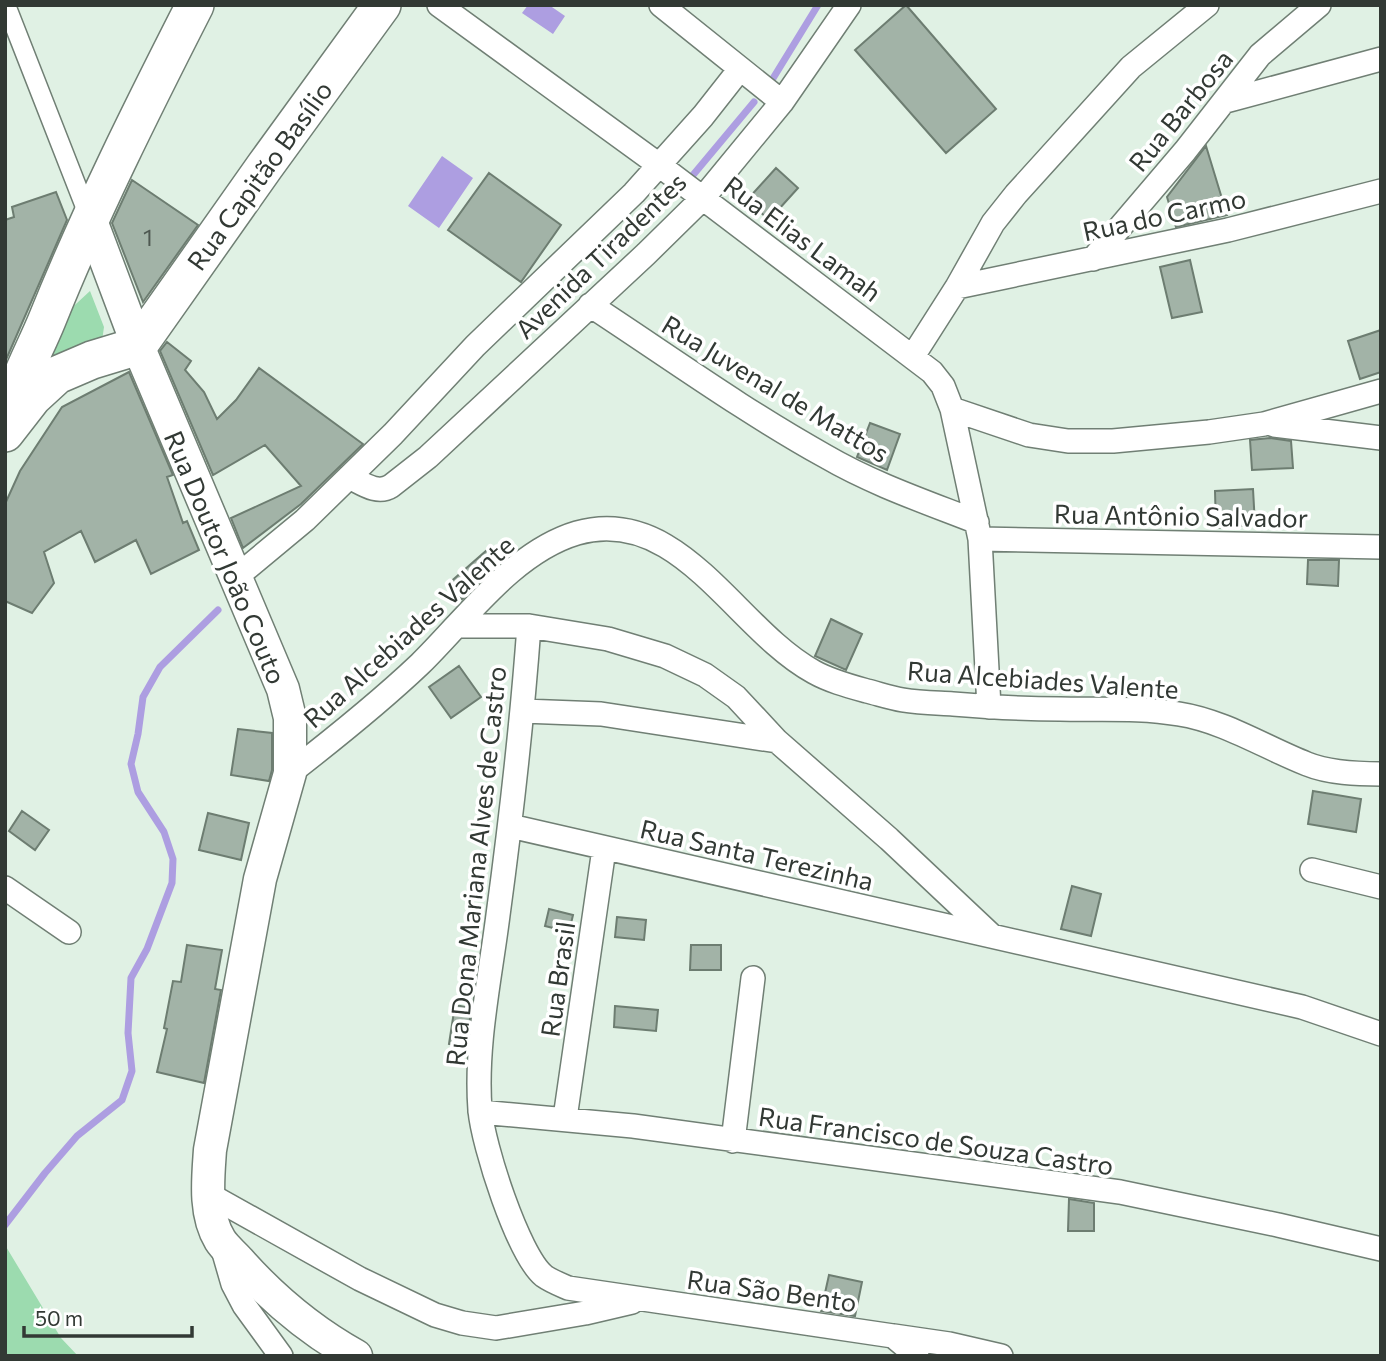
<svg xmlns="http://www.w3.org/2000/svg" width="1386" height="1361" viewBox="0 0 1386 1361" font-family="Commissioner,sans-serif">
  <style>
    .green { fill: #9cdbaf }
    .water { fill: #ad9ee1 }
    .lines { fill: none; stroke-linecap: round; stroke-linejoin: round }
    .stream { stroke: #ad9ee1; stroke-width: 7 }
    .building { fill: #a2b3a7; stroke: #6d7d71; stroke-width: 2 }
    .pedestrian-casing { stroke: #707f74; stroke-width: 21 }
    .minor-casing { stroke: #707f74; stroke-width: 26 }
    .secondary-casing { stroke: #707f74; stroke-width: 35 }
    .primary-casing { stroke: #707f74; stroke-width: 40 }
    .pedestrian { stroke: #fff; stroke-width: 18 }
    .minor { stroke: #fff; stroke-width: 23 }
    .secondary { stroke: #fff; stroke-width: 32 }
    .primary { stroke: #fff; stroke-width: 37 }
    .labels { text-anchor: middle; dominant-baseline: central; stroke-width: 7; stroke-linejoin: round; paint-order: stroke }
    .number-label { font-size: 23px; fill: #4e5851 }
    .street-label { font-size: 26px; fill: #323934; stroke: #fff }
  </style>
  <rect width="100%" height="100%" fill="#e0f1e4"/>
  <path class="green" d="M 90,291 L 104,327 L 102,341 L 51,365 L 64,315 Z
    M 5,1245 L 61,1338 L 78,1356 L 5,1356 Z"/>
  <path class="water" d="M 528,5 L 549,5 L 565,16 L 553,34 L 522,13 Z
    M 442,156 L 473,178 L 439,228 L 408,206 Z"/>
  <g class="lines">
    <path class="stream" d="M 772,80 L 818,5
      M 688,181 L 754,102
      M 5,1225 L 45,1173 L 77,1136 L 122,1100 L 132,1071 L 128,1033 L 131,978 L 147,949 L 172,883 L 173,859 L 164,832 L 138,792 L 131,764 L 138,734 L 143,697 L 160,667 L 218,610"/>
  </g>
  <path class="building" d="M 906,5 L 996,109 L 946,153 L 855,50 Z
    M 1206,146 L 1227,215 L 1176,227 L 1167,197 Z
    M 776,168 L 798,188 L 769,220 L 747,200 Z
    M 489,173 L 561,225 L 521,282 L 448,230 Z
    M 132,180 L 198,225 L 143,302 L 112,223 Z
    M 56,192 L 67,220 L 5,362 L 5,220 L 14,217 L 12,207 Z
    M 1190,260 L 1202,312 L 1172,318 L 1160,267 Z
    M 1381,330 L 1381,372 L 1360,379 L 1348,341 Z
    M 167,342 L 191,361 L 185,370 L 204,392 L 217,419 L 236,400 L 259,368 L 363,444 L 301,504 L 243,548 L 231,518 L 301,486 L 265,445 L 213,475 L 160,351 Z
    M 129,372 L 173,475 L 167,477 L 183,523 L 187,521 L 199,550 L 151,574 L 136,540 L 95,562 L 81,531 L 44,552 L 54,583 L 32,613 L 5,601 L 5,504 L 20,471 L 62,407 Z
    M 870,423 L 900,434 L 887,470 L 857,457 Z
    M 1270,438 L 1291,441 L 1293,468 L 1252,470 L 1250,440 Z
    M 1253,489 L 1255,525 L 1216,528 L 1215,491 Z
    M 487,550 L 498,564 L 462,599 L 448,584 Z
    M 1308,560 L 1339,560 L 1338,586 L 1307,584 Z
    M 831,619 L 862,634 L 846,670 L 815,656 Z
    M 459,666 L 481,697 L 451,718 L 429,687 Z
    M 238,729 L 272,733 L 272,770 L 269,781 L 231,775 Z
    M 1313,791 L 1361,799 L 1356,832 L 1308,824 Z
    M 22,811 L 49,830 L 35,850 L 9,831 Z
    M 208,813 L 249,823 L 241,860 L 199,850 Z
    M 1072,886 L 1101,894 L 1091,936 L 1061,929 Z
    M 549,909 L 573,915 L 569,932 L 545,926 Z
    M 617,917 L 646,920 L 644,940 L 615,937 Z
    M 187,945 L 222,950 L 215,989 L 221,990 L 204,1083 L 157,1072 L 167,1029 L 164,1028 L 173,981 L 181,982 Z
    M 691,945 L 721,945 L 721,970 L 690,970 Z
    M 455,1005 L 471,1008 L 467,1047 L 449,1044 Z
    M 615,1006 L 658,1010 L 656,1031 L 614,1027 Z
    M 1069,1199 L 1094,1203 L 1094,1231 L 1068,1231 Z
    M 829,1275 L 862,1282 L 855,1316 L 821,1311 Z"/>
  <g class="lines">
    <g class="pedestrian-casing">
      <path id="pedestrian" d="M 6,5 L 89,217"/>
    </g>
    <g class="minor-casing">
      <path id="minor" d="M 439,5 L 659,165 L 932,372 L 943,386 L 952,409 L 980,539 L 989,707
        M 661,5 L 782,102
        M 1226,101 L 1381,59
        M 1093,259 L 1185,151 L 1260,55 L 1319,5
        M 957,287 L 1228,230 L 1381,191
        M 590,305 C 668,356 744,411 825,456 C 873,484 926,502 977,522
        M 913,356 L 957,287 L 993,223 L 1016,194 L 1131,67 L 1207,5
        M 952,409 L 1029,435 L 1068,441 L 1113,441 L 1209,432 L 1264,424 L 1381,391
        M 1274,425 L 1381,438
        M 349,477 C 362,483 377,495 391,486 L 428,457 L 646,254 L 703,198 L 782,102 L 849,5
        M 980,539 L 1381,547
        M 235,578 L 305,520 L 393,434 L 475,346 L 634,193 L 703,116 L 740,69
        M 457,626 L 529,626 L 608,639 L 665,656 L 705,675 L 736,697 L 777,741 L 889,839 L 991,935
        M 529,626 C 522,723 511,819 498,915 C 490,979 475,1046 480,1110 C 483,1145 518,1255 544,1276 C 551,1281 561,1285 568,1288 L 893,1336 L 917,1356
        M 523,711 L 601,714 L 777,741
        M 290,773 C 335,738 379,703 420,664 C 466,619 513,552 577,533 C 680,504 735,629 814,672 C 830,681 849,686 867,691 C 879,694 891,698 903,700 C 920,703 937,703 953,704 C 989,707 1024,709 1060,709 C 1100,710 1139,707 1179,714 C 1224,721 1264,747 1307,764 C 1329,773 1357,774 1381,774
        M 510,826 L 1302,1007 L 1381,1034
        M 1312,870 L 1381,887
        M 5,888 L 69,932
        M 480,1112 L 633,1126 L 1120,1192 L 1278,1225 L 1381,1249
        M 565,1118 L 604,849
        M 733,1141 L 753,978
        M 208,1194 L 360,1279 L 435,1315 L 462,1323 L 496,1328 L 585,1313 L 632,1302
        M 222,1246 L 233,1284 L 244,1305 L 281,1356
        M 894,1336 L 949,1344 L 1001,1356"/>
    </g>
    <g class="secondary-casing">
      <path id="secondary" d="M 90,218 L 138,346 L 283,689 L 290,718 L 290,773 L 260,879 L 210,1150 C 208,1179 204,1214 220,1240 C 225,1248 233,1254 239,1261 C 272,1298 313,1332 356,1356"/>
    </g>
    <g class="primary-casing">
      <path id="primary" d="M 10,415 C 16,382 34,352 47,320 C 90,213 142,109 195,5
        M 5,433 L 33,397 L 57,375 L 92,360 L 138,346 L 265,166 L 382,5"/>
    </g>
    <use href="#pedestrian" class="pedestrian"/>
    <use href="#minor" class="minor"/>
    <use href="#secondary" class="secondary"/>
    <use href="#primary" class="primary"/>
  </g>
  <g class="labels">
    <g class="number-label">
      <text x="148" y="237">1</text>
    </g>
    <g class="street-label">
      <text transform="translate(1180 110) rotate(-51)">Rua Barbosa</text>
      <text transform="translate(259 175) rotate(-54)">Rua Capitão Basílio</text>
      <text transform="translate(1164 214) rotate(-12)">Rua do Carmo</text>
      <text transform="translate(803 238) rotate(37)">Rua Elias Lamah</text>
      <text transform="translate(600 255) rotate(-44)">Avenida Tiradentes</text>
      <text transform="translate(776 388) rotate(31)">Rua Juvenal de Mattos</text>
      <text transform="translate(1181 515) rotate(1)">Rua Antônio Salvador</text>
      <text transform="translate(226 557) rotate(67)">Rua Doutor João Couto</text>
      <text transform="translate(408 631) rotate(-42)">Rua Alcebiades Valente</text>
      <text transform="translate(1043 679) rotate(4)">Rua Alcebiades Valente</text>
      <text transform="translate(757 854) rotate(13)">Rua Santa Terezinha</text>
      <text transform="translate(475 866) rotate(-84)">Rua Dona Mariana Alves de Castro</text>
      <text transform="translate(557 979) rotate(-82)">Rua Brasil</text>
      <text transform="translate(936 1140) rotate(8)">Rua Francisco de Souza Castro</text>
      <text transform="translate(772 1290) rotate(8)">Rua São Bento</text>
    </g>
  </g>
  <rect width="1386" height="1361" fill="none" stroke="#323934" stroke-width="14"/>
  <path d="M24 1326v10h168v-10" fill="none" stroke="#323934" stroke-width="3.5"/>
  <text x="35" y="1326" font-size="21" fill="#323934" stroke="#ffffff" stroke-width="5" paint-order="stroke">50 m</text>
</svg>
